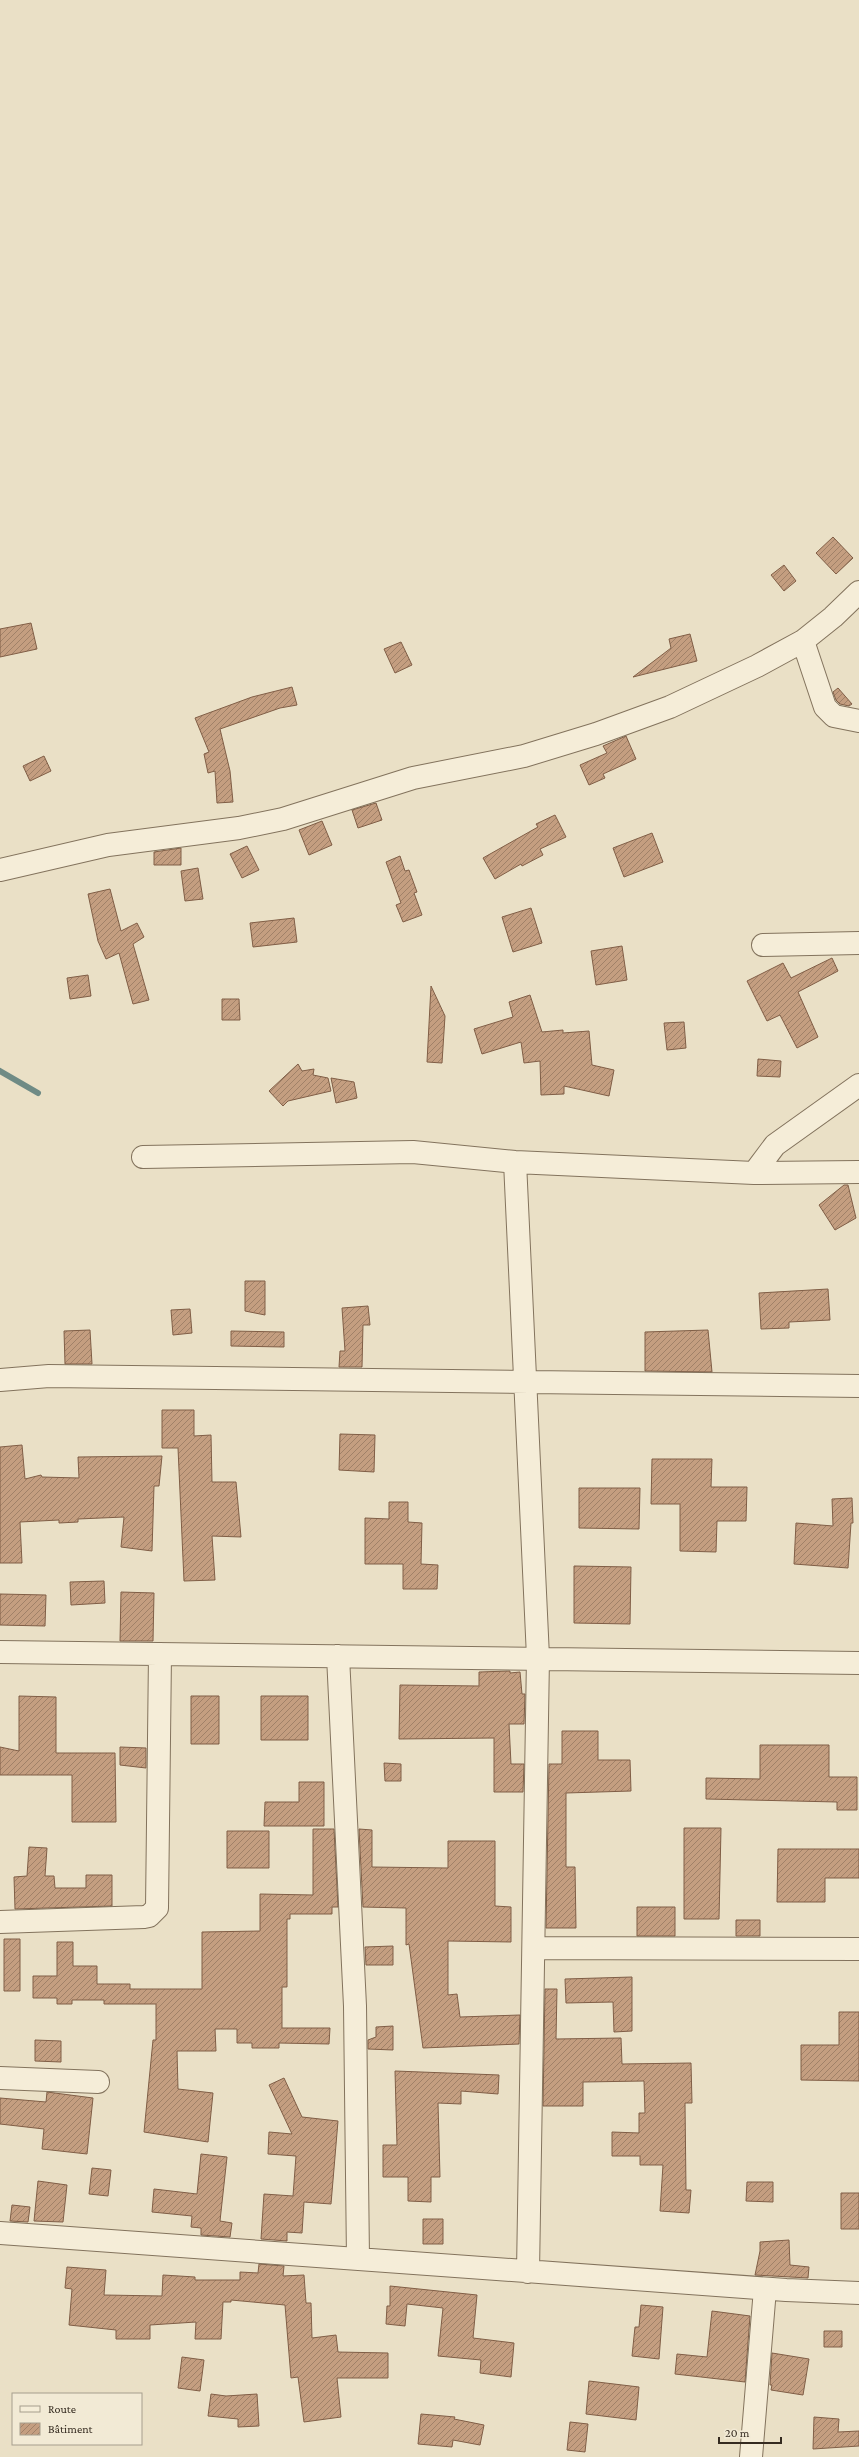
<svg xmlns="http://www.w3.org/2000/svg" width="859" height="2457" viewBox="0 0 859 2457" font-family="'Crimson Pro',serif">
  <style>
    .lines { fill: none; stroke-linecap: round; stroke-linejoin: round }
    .stream { stroke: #6f8b85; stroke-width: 6 }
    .building { fill: url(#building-hatch); stroke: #805e46 }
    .street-casing { stroke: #83735d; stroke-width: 24 }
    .street { stroke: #f5edd8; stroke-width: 22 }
  </style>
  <defs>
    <pattern id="building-hatch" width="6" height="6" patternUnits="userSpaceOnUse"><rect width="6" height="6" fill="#c49e80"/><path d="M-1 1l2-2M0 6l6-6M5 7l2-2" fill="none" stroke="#a08168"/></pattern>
  </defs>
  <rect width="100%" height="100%" fill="#eae0c6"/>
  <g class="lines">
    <path class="stream" d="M 0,1071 L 38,1093"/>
  </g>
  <path class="building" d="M 833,537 L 853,558 L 836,574 L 816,553 Z
    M 784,565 L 796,581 L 784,591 L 771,575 Z
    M 31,623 L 37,649 L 0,657 L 0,629 Z
    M 690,634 L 697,661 L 633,677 L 671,648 L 669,639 Z
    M 401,642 L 412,665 L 395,673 L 384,649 Z
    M 292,687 L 297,705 L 280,708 L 220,729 L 230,771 L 233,802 L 217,803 L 215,771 L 208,773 L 204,754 L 209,752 L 195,718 L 252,697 Z
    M 838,688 L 852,704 L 849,706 L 840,704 L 836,700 L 833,692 Z
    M 626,736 L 636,759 L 603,774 L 605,778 L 589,785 L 580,765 L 607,753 L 603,746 Z
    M 44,756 L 51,771 L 30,781 L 23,766 Z
    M 376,803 L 382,820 L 358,828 L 352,810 Z
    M 555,815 L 566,837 L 540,849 L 543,855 L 522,866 L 521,864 L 495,879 L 483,858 L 538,827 L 536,824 Z
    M 322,821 L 332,845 L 309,855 L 299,830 Z
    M 652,833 L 663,862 L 624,877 L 613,848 Z
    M 247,846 L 259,870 L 242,878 L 230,854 Z
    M 181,848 L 181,865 L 154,865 L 154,852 Z
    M 400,856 L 405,871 L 409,870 L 417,892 L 414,893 L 422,915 L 403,922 L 396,905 L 401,903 L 386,862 Z
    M 198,868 L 203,899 L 185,901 L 181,871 Z
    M 110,889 L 121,931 L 137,923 L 144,937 L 133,944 L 149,1000 L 133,1004 L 119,953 L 106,959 L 98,941 L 88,894 Z
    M 531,908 L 542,943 L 513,952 L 502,917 Z
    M 294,918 L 297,942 L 253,947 L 250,923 Z
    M 622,946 L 627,980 L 596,985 L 591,951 Z
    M 832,958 L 838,971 L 798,992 L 818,1037 L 797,1048 L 780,1015 L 767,1021 L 747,981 L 783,963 L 791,978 Z
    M 88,975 L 91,996 L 70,999 L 67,978 Z
    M 431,986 L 445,1016 L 442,1063 L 427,1062 Z
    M 530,995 L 542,1032 L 563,1030 L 563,1033 L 589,1031 L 592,1065 L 614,1070 L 609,1096 L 564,1086 L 564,1094 L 541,1095 L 540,1061 L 524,1063 L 521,1042 L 482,1054 L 474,1029 L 513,1017 L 509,1002 Z
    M 222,999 L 239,999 L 240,1020 L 222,1020 Z
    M 684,1022 L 686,1048 L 667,1050 L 664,1023 Z
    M 758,1059 L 781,1061 L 780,1077 L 757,1076 Z
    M 298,1064 L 302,1071 L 314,1069 L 313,1075 L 328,1078 L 331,1091 L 288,1101 L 283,1106 L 269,1091 Z
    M 331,1078 L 354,1082 L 357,1098 L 336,1103 Z
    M 844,1185 L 848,1185 L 856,1218 L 835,1230 L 819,1205 Z
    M 245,1281 L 265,1281 L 265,1315 L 245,1311 Z
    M 828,1289 L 830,1320 L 789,1322 L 789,1328 L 761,1329 L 759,1293 Z
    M 368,1306 L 370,1325 L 363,1325 L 362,1367 L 339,1367 L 340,1351 L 345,1351 L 342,1308 Z
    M 190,1309 L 192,1333 L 173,1335 L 171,1310 Z
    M 90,1330 L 92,1364 L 65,1364 L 64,1331 Z
    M 708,1330 L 712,1372 L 645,1371 L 645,1332 Z
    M 231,1331 L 284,1332 L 284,1347 L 231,1346 Z
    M 162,1410 L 194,1410 L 194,1436 L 211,1435 L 212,1482 L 236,1482 L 241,1537 L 212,1536 L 215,1580 L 184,1581 L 178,1448 L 162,1448 Z
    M 340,1434 L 375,1435 L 374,1472 L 339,1470 Z
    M 22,1445 L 25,1479 L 41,1475 L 42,1477 L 79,1478 L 78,1457 L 162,1456 L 159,1486 L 154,1486 L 152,1551 L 121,1547 L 124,1517 L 78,1519 L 78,1522 L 59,1523 L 59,1520 L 20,1522 L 22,1563 L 0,1563 L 0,1447 Z
    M 652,1459 L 712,1459 L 711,1487 L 747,1487 L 746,1521 L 717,1521 L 716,1552 L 680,1551 L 680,1504 L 651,1504 Z
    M 579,1488 L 640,1488 L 639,1529 L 579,1528 Z
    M 852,1498 L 853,1523 L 851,1523 L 848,1568 L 794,1564 L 796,1523 L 833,1526 L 832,1499 Z
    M 389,1502 L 408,1502 L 408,1522 L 422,1523 L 421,1564 L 438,1565 L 437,1589 L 403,1589 L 403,1564 L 365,1564 L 365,1518 L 389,1519 Z
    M 574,1566 L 631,1567 L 630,1624 L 574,1623 Z
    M 104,1581 L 105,1603 L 71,1605 L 70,1582 Z
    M 121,1592 L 154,1593 L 153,1641 L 120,1641 Z
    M 0,1594 L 46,1595 L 45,1626 L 0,1625 Z
    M 510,1671 L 510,1673 L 520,1672 L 522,1694 L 525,1694 L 524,1724 L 509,1724 L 511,1764 L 524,1764 L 523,1792 L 494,1792 L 494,1738 L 399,1739 L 400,1685 L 479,1686 L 479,1672 Z
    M 19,1696 L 56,1697 L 56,1753 L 115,1753 L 116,1822 L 72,1822 L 72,1775 L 0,1775 L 0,1747 L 19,1751 Z
    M 191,1696 L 219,1696 L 219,1744 L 191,1744 Z
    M 261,1696 L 308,1696 L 308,1740 L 261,1740 Z
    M 562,1731 L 598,1731 L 598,1760 L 630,1760 L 631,1791 L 566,1793 L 566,1867 L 575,1867 L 576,1928 L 546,1928 L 549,1764 L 562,1764 Z
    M 760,1745 L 829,1745 L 829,1777 L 857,1777 L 857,1810 L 837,1810 L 837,1802 L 706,1799 L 706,1778 L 760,1779 Z
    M 120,1747 L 146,1748 L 146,1768 L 120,1765 Z
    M 384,1763 L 401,1764 L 401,1781 L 385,1781 Z
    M 299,1782 L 324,1782 L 324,1826 L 264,1826 L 265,1802 L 299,1802 Z
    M 684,1828 L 721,1828 L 719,1919 L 684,1919 Z
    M 313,1829 L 334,1829 L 338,1907 L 332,1907 L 332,1914 L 290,1914 L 290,1919 L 287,1919 L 287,1987 L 282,1987 L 282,2028 L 330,2028 L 329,2044 L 279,2043 L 279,2048 L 252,2048 L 252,2043 L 237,2043 L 237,2029 L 215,2029 L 216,2051 L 177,2051 L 178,2089 L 213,2093 L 208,2142 L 144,2132 L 153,2040 L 156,2040 L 156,2004 L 104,2004 L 104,2000 L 72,2000 L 72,2004 L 57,2004 L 57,1998 L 33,1998 L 33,1976 L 57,1976 L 57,1942 L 73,1942 L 73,1966 L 97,1966 L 97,1984 L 130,1984 L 130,1989 L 202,1989 L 202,1932 L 260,1931 L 260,1894 L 313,1895 Z
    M 359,1829 L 372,1830 L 372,1867 L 448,1868 L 448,1841 L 495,1841 L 495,1906 L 511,1907 L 511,1942 L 448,1941 L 448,1995 L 457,1994 L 460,2017 L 520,2015 L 519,2044 L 423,2048 L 409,1944 L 406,1945 L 406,1908 L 363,1907 Z
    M 227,1831 L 269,1831 L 269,1868 L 227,1868 Z
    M 29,1847 L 47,1848 L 45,1876 L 54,1876 L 55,1888 L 86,1888 L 86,1875 L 112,1875 L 112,1906 L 15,1909 L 14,1877 L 27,1876 Z
    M 778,1849 L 859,1849 L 859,1878 L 825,1878 L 825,1902 L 777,1902 Z
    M 637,1907 L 675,1907 L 675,1936 L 637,1936 Z
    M 736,1920 L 760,1920 L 760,1936 L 736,1936 Z
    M 4,1939 L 20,1939 L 20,1991 L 4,1991 Z
    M 393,1946 L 393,1965 L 366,1965 L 365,1947 Z
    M 632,1977 L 632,2031 L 614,2032 L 613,2002 L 566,2003 L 565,1979 Z
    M 545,1989 L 557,1989 L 556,2039 L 621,2038 L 622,2064 L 691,2063 L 692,2103 L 685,2103 L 686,2190 L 691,2190 L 689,2213 L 660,2211 L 663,2165 L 640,2165 L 640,2156 L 612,2156 L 612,2132 L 639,2133 L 639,2113 L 645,2113 L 644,2081 L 583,2082 L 583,2106 L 543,2106 Z
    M 839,2012 L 859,2012 L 859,2081 L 801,2080 L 801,2045 L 839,2045 Z
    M 393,2026 L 393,2050 L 368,2049 L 368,2040 L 376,2037 L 376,2027 Z
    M 35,2040 L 61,2041 L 61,2062 L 35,2061 Z
    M 395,2071 L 499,2075 L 498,2094 L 461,2091 L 461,2104 L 438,2103 L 440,2177 L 431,2177 L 431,2202 L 408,2201 L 408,2177 L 383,2177 L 383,2145 L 397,2145 Z
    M 284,2078 L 302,2117 L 338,2121 L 331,2204 L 304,2202 L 302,2233 L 287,2232 L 287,2241 L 261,2239 L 264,2194 L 293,2196 L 296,2156 L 268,2154 L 269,2132 L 292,2134 L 269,2085 Z
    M 47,2092 L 93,2098 L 87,2154 L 42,2149 L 44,2129 L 0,2124 L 0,2098 L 46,2102 Z
    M 201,2154 L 227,2157 L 220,2221 L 232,2223 L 230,2237 L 201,2235 L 201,2228 L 191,2227 L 192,2216 L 152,2212 L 154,2189 L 197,2194 Z
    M 92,2168 L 111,2170 L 108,2196 L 89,2194 Z
    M 38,2181 L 67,2185 L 63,2222 L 34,2221 Z
    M 747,2182 L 773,2182 L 773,2202 L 746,2201 Z
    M 841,2193 L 859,2193 L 859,2229 L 841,2229 Z
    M 12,2205 L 30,2207 L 28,2222 L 10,2221 Z
    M 423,2219 L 443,2219 L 443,2244 L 423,2244 Z
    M 789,2240 L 790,2265 L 809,2267 L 808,2278 L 755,2275 L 760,2251 L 760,2242 Z
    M 259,2264 L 284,2266 L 283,2276 L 304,2275 L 306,2303 L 311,2303 L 312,2338 L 336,2335 L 338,2352 L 388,2353 L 388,2378 L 337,2378 L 341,2417 L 304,2422 L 298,2377 L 291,2378 L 285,2305 L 231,2300 L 231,2302 L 223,2302 L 221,2339 L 195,2339 L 196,2322 L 150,2325 L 150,2339 L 116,2339 L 116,2330 L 69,2325 L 72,2289 L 65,2288 L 67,2267 L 106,2270 L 104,2295 L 162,2296 L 163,2275 L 195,2277 L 195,2280 L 240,2280 L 240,2272 L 258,2273 Z
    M 390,2286 L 477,2295 L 473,2338 L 514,2343 L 511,2377 L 480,2373 L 481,2360 L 438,2356 L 443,2308 L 407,2304 L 405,2326 L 386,2324 L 387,2306 L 390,2306 Z
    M 641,2305 L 663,2307 L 659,2359 L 632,2356 L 635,2327 L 639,2327 Z
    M 712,2311 L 750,2316 L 745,2382 L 675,2374 L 677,2354 L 707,2357 Z
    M 824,2331 L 842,2331 L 842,2347 L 824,2347 Z
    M 772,2353 L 809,2359 L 803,2395 L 771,2390 L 772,2385 L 770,2385 Z
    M 182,2357 L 204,2360 L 200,2391 L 178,2388 Z
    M 589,2381 L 639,2387 L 636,2420 L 586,2414 Z
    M 211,2394 L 226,2396 L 257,2394 L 259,2426 L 238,2427 L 238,2419 L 208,2416 Z
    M 421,2414 L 455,2417 L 454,2419 L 484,2425 L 480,2445 L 453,2440 L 452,2447 L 418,2444 Z
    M 814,2417 L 839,2419 L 838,2432 L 859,2431 L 859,2446 L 813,2449 Z
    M 570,2422 L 588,2424 L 585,2452 L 567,2450 Z"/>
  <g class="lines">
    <g class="street-casing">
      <path id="street" d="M 803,641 L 825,707 L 834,716 L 859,721
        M 0,870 L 108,845 L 239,828 L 283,819 L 413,778 L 524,756 L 596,734 L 670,707 L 757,666 L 803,641 L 833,617 L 859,592
        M 763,945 L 859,943
        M 143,1157 L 413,1152 L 515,1162 L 754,1173 L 859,1172
        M 515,1162 L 538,1657 L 528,2272
        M 754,1173 L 775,1145 L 859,1085
        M 0,1380 L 49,1376 L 859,1386
        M 0,1652 L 859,1663
        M 338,1656 L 355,2006 L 358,2259
        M 0,1922 L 144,1917 L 149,1916 L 157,1908 L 160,1654
        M 534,1948 L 859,1949
        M 0,2078 L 98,2082
        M 0,2233 L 786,2290 L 859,2293
        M 751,2457 L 765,2289"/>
    </g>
    <use href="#street" class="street"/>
  </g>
  <rect x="12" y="2393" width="130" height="52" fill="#f2ead5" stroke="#a69e8d"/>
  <rect x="20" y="2406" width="20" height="6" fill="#f5edd8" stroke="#a69e8d"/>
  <text x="48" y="2413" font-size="12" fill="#352b20">Route</text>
  <rect x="20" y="2423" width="20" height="12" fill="url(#building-hatch)" stroke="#a69e8d"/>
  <text x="48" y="2433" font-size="12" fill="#352b20">Bâtiment</text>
  <path d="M719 2437v6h62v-6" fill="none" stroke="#352b20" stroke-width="2"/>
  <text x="725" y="2437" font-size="12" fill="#352b20" stroke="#f2ead5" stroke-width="3" paint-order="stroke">20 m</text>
</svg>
